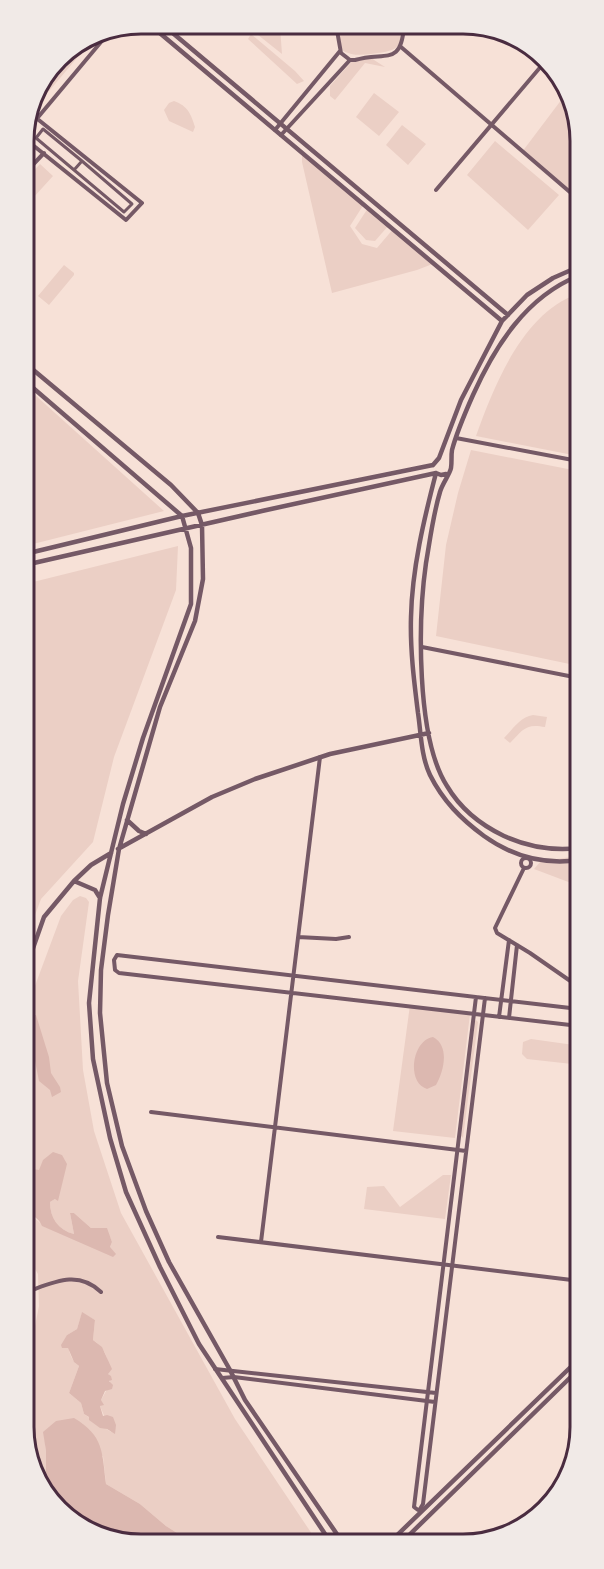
<svg xmlns="http://www.w3.org/2000/svg" width="604" height="1569" viewBox="0 0 604 1569" font-family="Roboto,sans-serif">
  <style>
    .green { fill: #ebcfc5; fill-rule: evenodd }
    .water { fill: #dcb8b0 }
    .lines { fill: none; stroke-linecap: round; stroke-linejoin: round }
    .pedestrian { stroke: #755966; stroke-width: 3 }
    .minor { stroke: #755966; stroke-width: 4 }
    .tertiary { stroke: #755966; stroke-width: 4.5 }
    .rim { fill: none; stroke: #4a2c40; stroke-width: 3 }
  </style>
  <rect width="100%" height="100%" fill="#f7e1d7"/>
  <path class="green" d="M 258,25 L 278,25 L 280,27 L 282,54 L 253,31 Z
    M 339,25 L 401,26 C 404,52 391,51 371,54 C 361,55 353,56 343,51 L 340,46 Z
    M 98,33 L 39,103 L 33,102 C 41,71 70,46 98,33 Z
    M 251,34 L 295,71 L 304,81 L 297,84 L 248,39 Z
    M 371,58 L 385,67 L 365,63 L 335,100 L 330,96 L 330,86 L 354,59 Z
    M 374,93 L 399,112 L 379,136 L 356,117 Z
    M 565,95 L 578,118 L 578,194 L 576,197 L 522,152 Z
    M 174,101 C 188,106 191,114 195,127 L 193,132 L 169,121 L 164,110 L 169,103 Z
    M 402,125 L 426,144 L 408,165 L 386,145 Z
    M 495,141 L 559,195 L 528,230 L 467,175 Z
    M 302,151 L 364,204 L 350,226 L 362,244 L 377,248 L 394,228 L 435,263 L 417,270 L 332,293 L 302,162 Z
    M 40,164 L 53,176 L 33,198 L 30,199 L 27,197 L 35,185 L 28,177 Z
    M 368,208 L 389,225 L 375,241 L 366,240 L 355,228 Z
    M 64,265 L 74,273 L 74,275 L 49,305 L 38,296 Z
    M 578,294 L 578,456 L 476,436 C 494,386 523,312 578,294 Z
    M 25,386 L 164,511 L 25,546 Z
    M 471,450 L 578,471 L 579,666 L 436,636 L 446,545 L 458,493 Z
    M 178,546 L 176,590 L 114,757 L 93,842 L 41,899 L 26,939 L 25,789 L 30,781 L 25,731 L 25,584 Z
    M 533,715 L 547,717 L 545,727 C 525,723 523,730 510,743 L 504,738 C 513,729 520,717 533,715 Z
    M 579,856 L 579,886 L 534,869 L 541,861 Z
    M 80,896 L 86,898 L 89,902 L 78,981 L 83,1070 L 94,1131 L 121,1213 L 235,1419 L 318,1543 L 193,1543 L 166,1526 L 140,1504 L 106,1484 L 103,1456 L 44,1432 L 46,1451 L 46,1487 L 26,1451 L 26,1343 L 34,1331 L 39,1306 L 38,1274 L 26,1254 L 26,1214 L 31,1215 L 45,1227 L 110,1247 L 112,1242 L 110,1237 L 91,1228 L 74,1213 L 70,1213 L 74,1234 C 58,1230 50,1218 50,1202 L 55,1199 L 53,1155 L 39,1171 L 26,1168 L 26,1010 L 61,916 L 73,900 ZM 82,1313 L 95,1320 L 93,1340 C 105,1348 110,1360 108,1374 L 110,1376 L 110,1384 L 101,1400 L 102,1404 L 100,1406 L 111,1432 L 84,1414 L 81,1403 L 69,1393 L 79,1366 C 69,1359 68,1347 67,1335 L 77,1329 Z
    M 410,1005 L 470,1014 L 455,1138 L 393,1131 Z
    M 476,1020 L 478,1022 L 463,1138 L 461,1136 L 474,1022 Z
    M 531,1039 L 574,1045 L 579,1050 L 579,1057 L 574,1063 L 572,1064 L 527,1059 L 522,1054 L 523,1042 Z
    M 443,1175 L 451,1175 L 445,1219 L 364,1209 L 367,1187 L 384,1186 L 400,1207 Z"/>
  <path class="water" d="M 36,1015 L 49,1057 L 51,1073 L 60,1087 L 61,1092 L 52,1097 L 50,1090 L 39,1081 L 34,1056 L 26,1050 L 26,1016 Z
    M 433,1037 C 450,1046 444,1071 436,1085 L 427,1089 C 406,1083 412,1040 433,1037 Z
    M 53,1152 L 62,1155 L 67,1164 L 58,1201 L 55,1199 L 50,1202 C 50,1218 58,1230 74,1234 L 70,1213 L 74,1213 L 91,1228 L 107,1228 L 112,1242 L 110,1247 L 116,1254 L 113,1257 L 42,1226 C 40,1220 32,1213 26,1214 L 26,1168 L 39,1170 L 43,1160 Z
    M 82,1312 L 95,1320 L 93,1340 L 102,1347 L 112,1369 L 108,1374 L 111,1376 L 112,1380 L 109,1381 L 113,1385 L 112,1389 L 105,1391 L 101,1400 L 104,1405 L 100,1406 L 103,1416 L 107,1415 L 113,1417 L 116,1425 L 115,1434 L 107,1429 L 100,1428 L 89,1420 L 89,1417 L 84,1414 L 81,1403 L 69,1393 L 79,1366 L 74,1362 L 68,1348 L 62,1348 L 61,1345 L 67,1335 L 77,1329 Z
    M 74,1418 C 104,1436 102,1452 106,1484 L 140,1504 L 166,1526 L 193,1543 L 118,1543 L 58,1510 L 46,1487 L 46,1451 L 43,1432 L 56,1421 Z"/>
  <g class="lines">
    <path class="pedestrian" d="M 74,170 L 82,161 L 43,129 L 36,138 L 124,212 L 132,204 L 82,161"/>
    <path class="minor" d="M 336,25 L 341,53 L 350,60 L 355,60 C 385,51 401,67 404,26
      M 401,47 L 578,199
      M 275,130 L 340,51
      M 24,134 L 111,30
      M 281,135 L 350,60
      M 24,138 L 126,220 L 142,203 L 30,113
      M 25,173 L 44,153
      M 436,190 L 543,64
      M 456,438 L 578,461
      M 422,647 L 579,678
      M521 863a5 5 0 1 1 10 0a5 5 0 1 1-10 0Z
      M 524,868 L 495,928 L 497,933 L 530,953 L 579,987
      M 298,937 L 336,939 L 349,937
      M 476,997 L 414,1507 L 418,1510 L 420,1509 L 423,1504 L 485,998
      M 579,1009 L 117,955 L 114,960 L 115,970 L 119,973 L 579,1026
      M 499,1017 L 509,940
      M 509,1018 L 517,945
      M 151,1112 L 466,1151
      M 218,1237 L 580,1281
      M 261,1242 L 320,757
      M 35,1289 C 59,1280 80,1272 101,1292
      M 215,1369 L 436,1393
      M 222,1378 L 234,1377 L 435,1402"/>
    <path class="tertiary" d="M 149,24 L 502,321
      M 162,24 L 508,315
      M 578,276 C 526,297 495,346 473,395 C 465,413 457,431 452,450 C 451,456 452,462 451,468 C 450,474 442,484 440,492 C 433,515 430,540 426,563 C 418,619 416,738 447,786 C 460,808 481,825 504,836 C 528,847 553,851 579,848
      M 25,363 L 171,485 L 198,513 L 202,525 L 203,579 L 195,621 L 160,707 L 119,849 L 108,915 L 101,970 L 100,1013 L 107,1083 L 122,1146 L 146,1211 L 169,1262 L 230,1370 L 245,1400 L 343,1543
      M 25,381 L 182,516 L 191,548 L 191,604 L 143,738 L 123,804 L 100,898 L 89,1003 L 93,1059 L 110,1138 L 126,1192 L 160,1267 L 199,1344 L 331,1543
      M 433,465 L 439,458 L 461,400 L 502,321 L 527,295 L 553,278 L 578,267
      M 436,473 C 424,519 412,569 411,617 C 410,649 414,681 418,713 C 421,733 421,756 430,775 C 443,801 461,819 484,836 C 512,856 545,865 579,860
      M 25,554 L 182,516 L 433,465
      M 25,565 L 262,511 L 436,473 L 441,475 L 446,474
      M 127,820 L 139,831 L 146,834
      M 118,849 L 212,797 L 255,779 L 330,754 L 429,733
      M 74,881 L 95,890 L 100,898
      M 26,968 L 44,917 L 74,881 L 91,865 L 111,853
      M 389,1543 L 580,1358
      M 401,1543 L 580,1368"/>
  </g>
  <path d="M0 0H604V1569H0ZM141 34H463A107 107 0 0 1 570 141V1427A107 107 0 0 1 463 1534H141A107 107 0 0 1 34 1427V141A107 107 0 0 1 141 34Z" fill="#f1eae7" fill-rule="evenodd"/>
  <path class="rim" d="M141 34H463A107 107 0 0 1 570 141V1427A107 107 0 0 1 463 1534H141A107 107 0 0 1 34 1427V141A107 107 0 0 1 141 34Z"/>
</svg>
